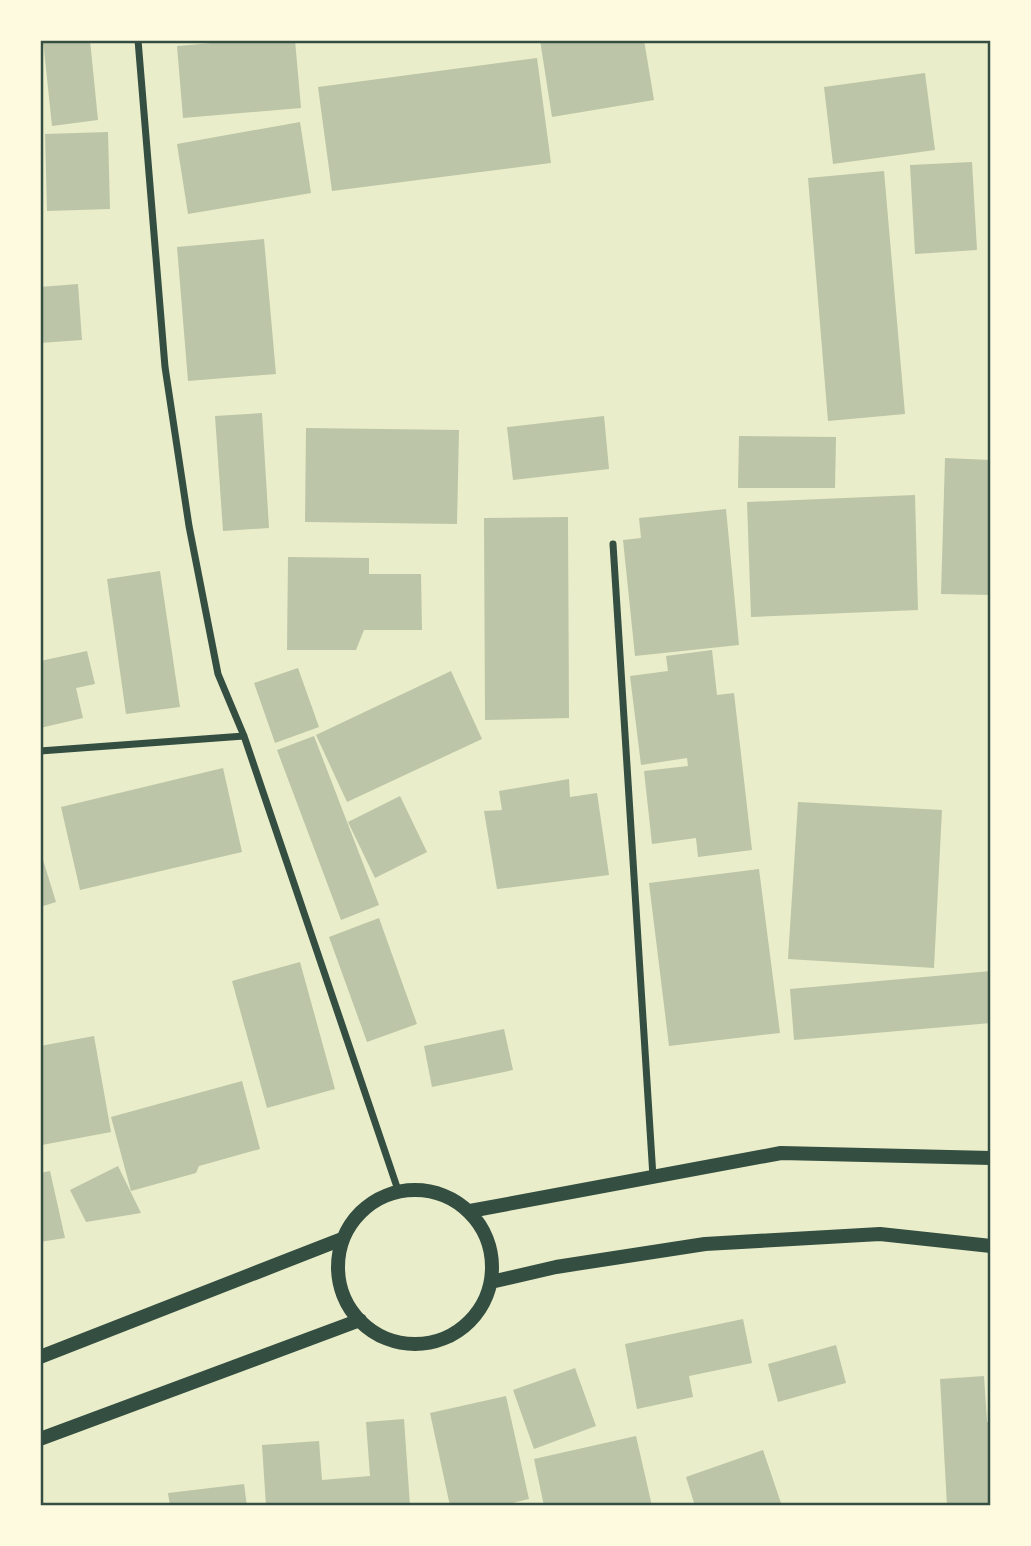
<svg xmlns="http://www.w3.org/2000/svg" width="1031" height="1546" viewBox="0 0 1031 1546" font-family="'Golos Text',sans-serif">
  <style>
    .building { fill: #bcc5a7 }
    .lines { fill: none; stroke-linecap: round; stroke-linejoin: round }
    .minor { stroke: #344e41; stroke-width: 7 }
    .secondary { stroke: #344e41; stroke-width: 14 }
    .neatline { fill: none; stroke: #344e41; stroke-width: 2.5 }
  </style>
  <rect width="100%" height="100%" fill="#e9edc9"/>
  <path class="building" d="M 43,40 L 90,40 L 98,120 L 52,126 Z
    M 247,40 L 295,40 L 301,108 L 183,118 L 177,46 Z
    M 540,40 L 644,40 L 654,100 L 552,117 Z
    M 537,58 L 551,163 L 332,191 L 318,87 Z
    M 925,73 L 935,150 L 833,164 L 824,87 Z
    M 300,122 L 311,193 L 188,214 L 177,144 Z
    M 108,132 L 110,209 L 47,211 L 45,134 Z
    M 972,162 L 977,250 L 915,254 L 910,165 Z
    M 884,171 L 905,414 L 828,421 L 808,178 Z
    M 264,239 L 276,374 L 188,381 L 177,247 Z
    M 78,284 L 82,340 L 40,343 L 40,287 Z
    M 262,413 L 269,528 L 223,531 L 215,416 Z
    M 604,416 L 609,469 L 513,480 L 507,427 Z
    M 306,428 L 459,430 L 457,524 L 305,522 Z
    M 739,436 L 836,437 L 835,488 L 738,488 Z
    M 945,458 L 991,460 L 991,595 L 941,594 Z
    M 915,495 L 918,610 L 751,617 L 747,502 Z
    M 726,509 L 739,645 L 635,656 L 623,540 L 641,538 L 639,518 Z
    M 568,517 L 569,718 L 485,720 L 484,518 Z
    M 288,557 L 369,558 L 369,574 L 421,574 L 422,630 L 364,630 L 356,650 L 287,650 Z
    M 160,571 L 180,707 L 126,714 L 107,579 Z
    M 712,650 L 717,695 L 734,693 L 752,850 L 698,857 L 696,838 L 652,844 L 644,771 L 688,766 L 687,758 L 641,765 L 630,676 L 668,671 L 666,656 Z
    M 87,651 L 95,684 L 76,688 L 83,718 L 40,728 L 40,661 Z
    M 298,668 L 319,727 L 275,743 L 254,683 Z
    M 451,671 L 482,739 L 347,802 L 316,735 Z
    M 314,736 L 379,905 L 341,920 L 277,750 Z
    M 223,768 L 242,852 L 80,890 L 61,807 Z
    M 569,779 L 570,797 L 597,793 L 609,875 L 497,889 L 484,811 L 502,810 L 499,791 Z
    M 400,796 L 427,852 L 375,878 L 348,822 Z
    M 798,802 L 942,810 L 934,968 L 788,959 Z
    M 40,850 L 56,902 L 40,907 Z
    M 759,869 L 780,1033 L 669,1046 L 649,883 Z
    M 379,918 L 417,1024 L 367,1042 L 329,937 Z
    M 300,962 L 335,1089 L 267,1108 L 232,981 Z
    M 991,971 L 991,1023 L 794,1040 L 790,989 Z
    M 504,1029 L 513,1070 L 432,1087 L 424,1046 Z
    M 94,1036 L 111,1132 L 42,1145 L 40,1046 Z
    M 242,1081 L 260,1149 L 199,1166 L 196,1173 L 131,1191 L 111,1117 Z
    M 118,1166 L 141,1213 L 86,1222 L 70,1190 Z
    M 50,1171 L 65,1238 L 40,1242 L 40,1173 Z
    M 743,1319 L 752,1363 L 689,1376 L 693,1397 L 637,1409 L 625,1344 Z
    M 836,1345 L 846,1383 L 778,1402 L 768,1364 Z
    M 575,1368 L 596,1426 L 534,1449 L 513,1390 Z
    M 984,1376 L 987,1422 L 991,1422 L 991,1506 L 947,1506 L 940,1379 Z
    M 506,1396 L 529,1499 L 499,1506 L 450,1506 L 430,1413 Z
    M 404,1419 L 410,1506 L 266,1506 L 262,1445 L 319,1441 L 322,1480 L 370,1476 L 366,1422 Z
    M 636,1436 L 652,1506 L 544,1506 L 534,1459 Z
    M 763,1450 L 782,1506 L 695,1506 L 686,1477 Z
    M 244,1484 L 247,1506 L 170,1506 L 168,1493 Z"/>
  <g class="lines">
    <path class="minor" d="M 138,40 L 165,367 L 189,526 L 218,674 L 244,736 L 398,1190
      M 613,544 L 653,1177
      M 40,751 L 244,736"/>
    <path class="secondary" d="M338 1267a77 77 0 1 1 154 0a77 77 0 1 1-154 0Z
      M 470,1211 L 781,1153 L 991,1158
      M 491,1282 L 556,1267 L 705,1244 L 880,1234 L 991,1246
      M 40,1357 L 342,1239
      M 40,1439 L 360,1320"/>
  </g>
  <rect width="1031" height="1546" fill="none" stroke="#fefae0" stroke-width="84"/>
  <rect x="42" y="42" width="947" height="1462" class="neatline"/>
</svg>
